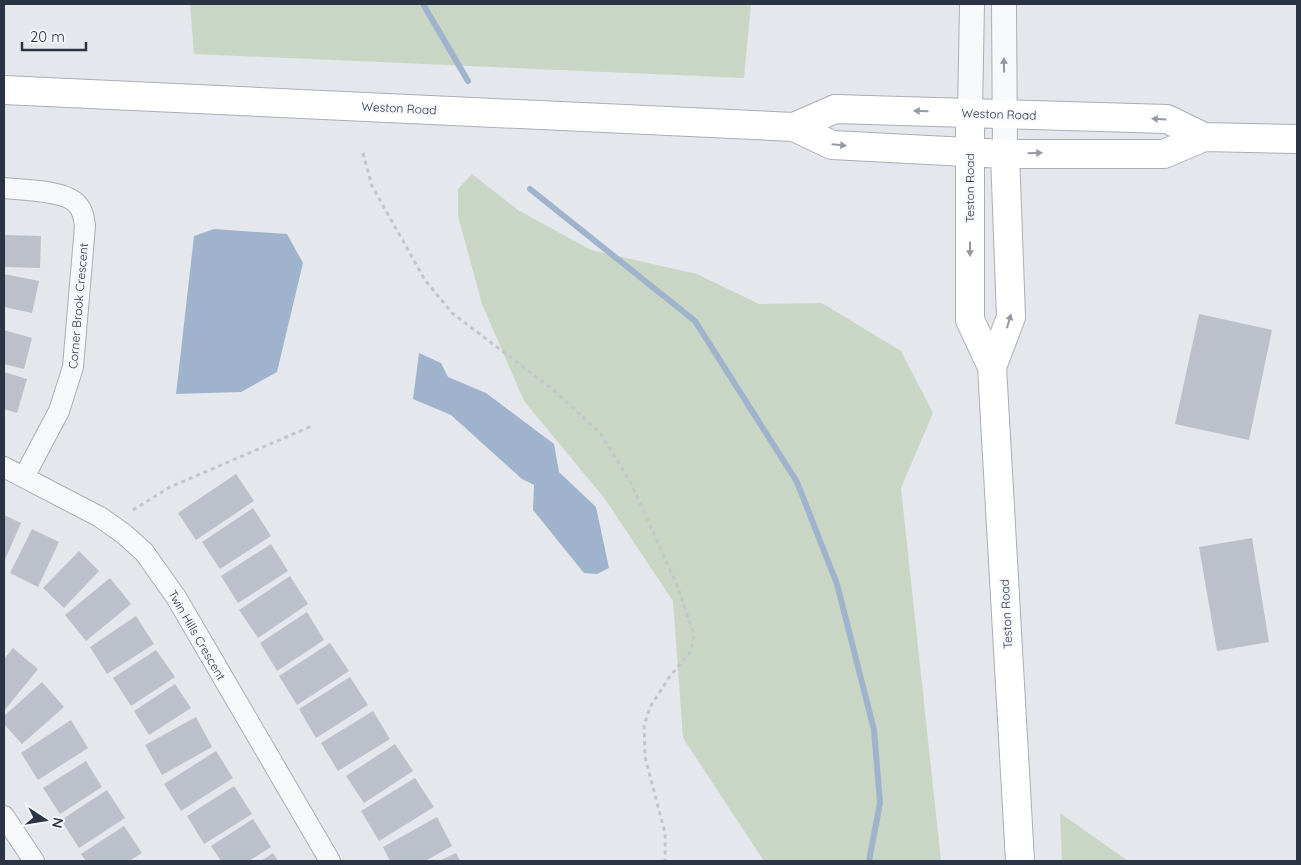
<svg xmlns="http://www.w3.org/2000/svg" width="1301" height="865" viewBox="0 0 1301 865" font-family="Quicksand,sans-serif">
  <style>
    .green { fill: #c9d6c5 }
    .water { fill: #9fb4cc }
    .lines { fill: none; stroke-linecap: round; stroke-linejoin: round }
    .stream { stroke: #9fb4cc; stroke-width: 6 }
    .building { fill: #bbc0ca }
    .minor-casing { stroke: #a9aeb7; stroke-width: 22 }
    .tertiary-casing { stroke: #a9aeb7; stroke-width: 26 }
    .secondary-casing { stroke: #a9aeb7; stroke-width: 30 }
    .path { stroke: #c2c5cb; stroke-width: 3; stroke-dasharray: 4 4; stroke-linecap: butt }
    .minor { stroke: #f7f8fa; stroke-width: 20 }
    .tertiary { stroke: #f7f8fa; stroke-width: 24 }
    .secondary { stroke: #fff; stroke-width: 28 }
    .oneway { fill: #9196a0 }
    .oneway2 { fill: #959aa2 }
    .labels { text-anchor: middle; dominant-baseline: central; stroke-width: 4; stroke-linejoin: round; paint-order: stroke }
    .street-label { font-size: 12px; fill: #2b3445; stroke: #f4f6f9 }
  </style>
  <rect width="100%" height="100%" fill="#e4e7ec"/>
  <path class="green" d="M 190,4 L 751,4 L 744,78 L 194,54 Z
    M 472,174 L 518,210 L 591,250 L 697,274 L 759,304 L 822,303 L 901,351 L 933,413 L 901,488 L 941,861 L 764,861 L 683,738 L 673,601 L 605,499 L 524,401 L 482,304 L 458,216 L 458,189 Z
    M 1060,813 L 1128,861 L 1062,861 Z"/>
  <path class="water" d="M 214,229 L 287,234 L 303,263 L 277,372 L 241,392 L 176,394 L 194,236 Z
    M 419,353 L 441,363 L 448,377 L 486,393 L 554,444 L 559,472 L 596,507 L 609,568 L 597,574 L 584,573 L 533,510 L 534,485 L 522,479 L 451,415 L 413,399 Z"/>
  <g class="lines">
    <path class="stream" d="M 423,4 L 468,81
      M 530,189 L 695,321 L 797,482 L 837,584 L 874,730 L 880,803 L 869,861"/>
  </g>
  <path class="building" d="M 4,235 L 41,236 L 40,268 L 4,267 Z
    M 4,274 L 39,281 L 32,313 L 4,307 Z
    M 1199,314 L 1272,330 L 1249,440 L 1175,424 Z
    M 4,330 L 32,338 L 24,369 L 4,364 Z
    M 4,372 L 27,379 L 17,413 L 4,409 Z
    M 236,474 L 254,501 L 196,540 L 178,513 Z
    M 253,508 L 271,536 L 220,569 L 202,542 Z
    M 4,515 L 21,523 L 4,562 Z
    M 32,529 L 59,542 L 38,587 L 10,573 Z
    M 1252,538 L 1269,642 L 1217,651 L 1199,547 Z
    M 271,544 L 288,571 L 238,603 L 221,576 Z
    M 79,551 L 99,571 L 64,608 L 43,588 Z
    M 290,576 L 308,604 L 258,638 L 239,610 Z
    M 110,578 L 131,604 L 86,641 L 65,615 Z
    M 307,612 L 324,640 L 277,671 L 260,643 Z
    M 136,616 L 154,644 L 107,674 L 90,647 Z
    M 330,643 L 349,671 L 297,705 L 279,676 Z
    M 13,648 L 38,669 L 4,711 L 4,659 Z
    M 156,650 L 175,677 L 131,706 L 113,678 Z
    M 350,677 L 368,705 L 316,738 L 299,709 Z
    M 42,682 L 64,707 L 22,744 L 4,724 L 4,716 Z
    M 175,684 L 191,708 L 149,735 L 134,711 Z
    M 373,711 L 390,739 L 338,771 L 321,743 Z
    M 196,717 L 212,747 L 162,775 L 145,745 Z
    M 71,720 L 88,748 L 38,780 L 21,753 Z
    M 395,744 L 413,771 L 364,803 L 346,776 Z
    M 216,751 L 233,778 L 181,811 L 164,784 Z
    M 86,761 L 102,787 L 60,814 L 43,788 Z
    M 415,778 L 434,807 L 379,841 L 361,811 Z
    M 234,786 L 252,814 L 204,844 L 187,816 Z
    M 107,790 L 125,818 L 79,848 L 61,820 Z
    M 437,817 L 452,846 L 425,861 L 390,861 L 383,847 Z
    M 253,819 L 271,847 L 249,861 L 221,861 L 211,846 Z
    M 124,826 L 142,853 L 129,861 L 86,861 L 81,854 Z
    M 273,853 L 278,861 L 261,861 Z
    M 456,853 L 460,861 L 439,861 Z"/>
  <g class="lines">
    <g class="minor-casing">
      <path id="minor" d="M 4,188 C 22,190 65,190 77,204 C 83,210 84,218 85,226 L 73,367 L 59,411 L 24,477
        M 4,467 L 100,517 L 124,534 L 144,552 L 176,597 L 330,861
        M 4,816 L 34,861"/>
    </g>
    <g class="tertiary-casing">
      <path id="tertiary" d="M 1004,4 L 1005,154
        M 970,113 L 972,4"/>
    </g>
    <g class="secondary-casing">
      <path id="secondary" d="M 4,90 L 794,127 L 832,145 L 1005,154 L 1164,154 L 1204,137 L 1297,139
        M 970,113 L 970,320 L 992,367 L 1020,861
        M 794,127 L 835,109 L 1167,119 L 1204,137
        M 992,367 L 1011,317 L 1005,154"/>
    </g>
    <path class="path" d="M 363,153 L 372,186 L 425,280 L 452,313 L 555,391 L 600,433 L 630,481 L 677,585 L 694,635 L 691,651 L 670,676 L 650,707 L 644,726 L 645,757 L 665,833 L 665,861
      M 133,510 L 170,487 L 312,426"/>
    <use href="#minor" class="minor"/>
    <use href="#tertiary" class="tertiary"/>
    <use href="#secondary" class="secondary"/>
  </g>
  <defs><path id="oneway-solid" d="M-6-.8H1V-3.2L6.5 0L1 3.2V.8H-6Z" transform="scale(1.25)"/></defs>
  <use class="oneway" href="#oneway-solid" transform="translate(1004 65) rotate(-91)"/>
  <g class="oneway2">
    <use href="#oneway-solid" transform="translate(921 111) rotate(-178)"/>
    <use href="#oneway-solid" transform="translate(1159 119) rotate(-177)"/>
    <use href="#oneway-solid" transform="translate(839 145) rotate(5)"/>
    <use href="#oneway-solid" transform="translate(1035 153) rotate(-1)"/>
    <use href="#oneway-solid" transform="translate(970 249) rotate(90)"/>
    <use href="#oneway-solid" transform="translate(1009 321) rotate(-74)"/>
  </g>
  <g class="labels">
    <g class="street-label">
      <text transform="translate(399 108) rotate(3)">Weston Road</text>
      <text transform="translate(999 114) rotate(2)">Weston Road</text>
      <text transform="translate(969 188) rotate(-90)">Teston Road</text>
      <text transform="translate(78 306) rotate(-85)">Corner Brook Crescent</text>
      <text transform="translate(1006 614) rotate(-93)">Teston Road</text>
      <text transform="translate(197 635) rotate(60)">Twin Hills Crescent</text>
    </g>
  </g>
  <rect width="1301" height="865" fill="none" stroke="#2b3445" stroke-width="10"/>
  <g transform="translate(45 820) rotate(102)" stroke="#f4f6f9" stroke-width="4" paint-order="stroke">
  <path d="M0-4L9 19L0 12L-9 19Z" fill="#2b3445"/>
  <text y="-8" font-size="14" font-weight="bold" text-anchor="middle" fill="#2b3445">N</text>
  </g>
  <path d="M22 42v8h64v-8" fill="none" stroke="#2b3445" stroke-width="2.5"/>
  <text x="30" y="42" font-size="15" fill="#2b3445" stroke="#f4f6f9" stroke-width="4" paint-order="stroke">20 m</text>
</svg>
